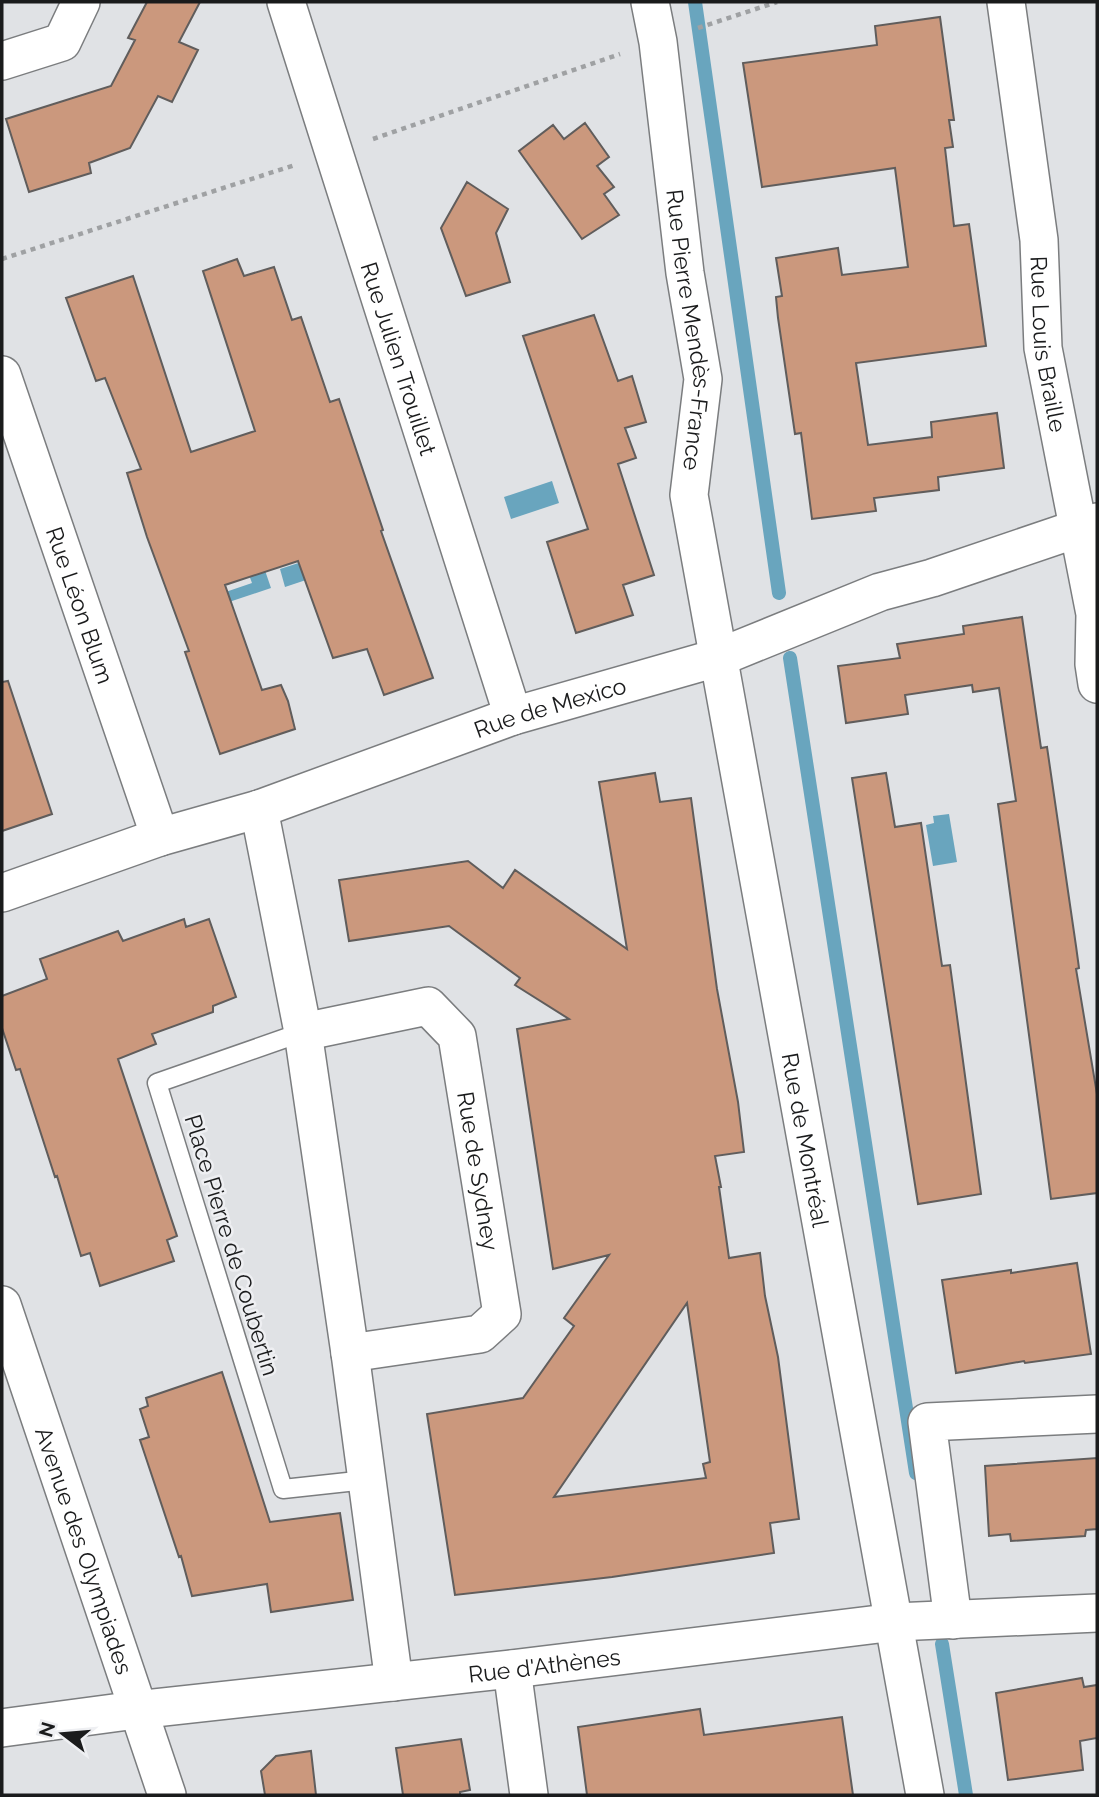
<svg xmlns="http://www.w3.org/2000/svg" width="1099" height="1797" viewBox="0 0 1099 1797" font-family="Raleway,sans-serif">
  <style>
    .water { fill: #69a5be }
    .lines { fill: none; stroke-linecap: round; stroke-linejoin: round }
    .stream { stroke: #69a5be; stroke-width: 14 }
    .building { fill: #cb987d; stroke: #605d5c; stroke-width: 2; fill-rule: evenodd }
    .lane-casing { stroke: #7b7d7f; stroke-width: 21 }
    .street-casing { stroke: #7b7d7f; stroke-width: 40 }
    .path { stroke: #9fa1a3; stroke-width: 4.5; stroke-dasharray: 5 5; stroke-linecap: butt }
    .lane { stroke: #fff; stroke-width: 18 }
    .street { stroke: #fff; stroke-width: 37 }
    .labels { text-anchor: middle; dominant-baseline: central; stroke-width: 5; stroke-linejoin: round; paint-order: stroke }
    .street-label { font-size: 23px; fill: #1a1b1c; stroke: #eeeff2 }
  </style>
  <rect width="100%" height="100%" fill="#e0e2e5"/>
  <path class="water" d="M 552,481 L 559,503 L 511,519 L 504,497 Z
    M 342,549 L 348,566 L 285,587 L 280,569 Z
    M 258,550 L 271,588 L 211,608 L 208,598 L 252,583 L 242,556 Z
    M 949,814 L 957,862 L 933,866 L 926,825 L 934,823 L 933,816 Z"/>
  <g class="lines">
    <path class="stream" d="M 695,2 L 779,593
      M 790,658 L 916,1473
      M 942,1644 L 966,1795"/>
  </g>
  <path class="building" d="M 147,2 L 200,2 L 179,42 L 198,50 L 172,102 L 158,96 L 130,148 L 89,163 L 91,173 L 29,192 L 6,119 L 111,86 L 135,40 L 128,38 Z
    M 940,17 L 954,120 L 949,120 L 953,147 L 945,148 L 954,226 L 969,224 L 986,346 L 856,363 L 868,445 L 932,437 L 931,422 L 997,413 L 1004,468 L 938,477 L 939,490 L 874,498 L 876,511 L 812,519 L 801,433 L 795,434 L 778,318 L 776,297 L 782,296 L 776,258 L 838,248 L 842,275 L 908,267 L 895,168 L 762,187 L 743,63 L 877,45 L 875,26 Z
    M 585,123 L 609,157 L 597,166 L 614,187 L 604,194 L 619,215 L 582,239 L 519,151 L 553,125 L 564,139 Z
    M 467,182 L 508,209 L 496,233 L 510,282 L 466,296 L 441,228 Z
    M 237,259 L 244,276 L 274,267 L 292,320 L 301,317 L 330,402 L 339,399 L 383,530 L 381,531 L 433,678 L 384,695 L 367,649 L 333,658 L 298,561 L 225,585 L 262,690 L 281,685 L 288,701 L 295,729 L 220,754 L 185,652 L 189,651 L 147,537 L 127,473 L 141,469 L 105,378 L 96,381 L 66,298 L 133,276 L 191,452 L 255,431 L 203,271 Z
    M 594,315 L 618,381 L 632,376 L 646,422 L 625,428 L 636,458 L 618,464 L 654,575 L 623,585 L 633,615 L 576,633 L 547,542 L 588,529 L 523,336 Z
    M 1022,617 L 1041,748 L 1047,747 L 1076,946 L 1079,968 L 1076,969 L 1097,1094 L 1097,1193 L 1051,1199 L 998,804 L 1016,801 L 999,688 L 973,692 L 972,685 L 905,695 L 908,714 L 846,723 L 838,666 L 900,658 L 897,644 L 964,634 L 963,626 Z
    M 8,681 L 52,814 L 2,831 L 2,682 Z
    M 655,773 L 660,802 L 691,798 L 717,989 L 738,1102 L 744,1152 L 715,1156 L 721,1187 L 719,1187 L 729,1258 L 760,1253 L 765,1296 L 778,1357 L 799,1519 L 770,1523 L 774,1553 L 612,1577 L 455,1595 L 427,1414 L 523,1398 L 574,1326 L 564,1318 L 609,1255 L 553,1269 L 517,1029 L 569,1019 L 515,985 L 520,978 L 449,926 L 349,941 L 339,880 L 468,861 L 503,888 L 515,870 L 627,949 L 599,782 ZM 687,1303 L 710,1462 L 703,1464 L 706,1478 L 554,1497 Z
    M 886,773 L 895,827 L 921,823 L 942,966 L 950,965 L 981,1194 L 918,1204 L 852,778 Z
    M 184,919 L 186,927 L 209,919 L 236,997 L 213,1006 L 213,1012 L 152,1034 L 156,1044 L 118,1059 L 177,1236 L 167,1240 L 174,1261 L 100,1286 L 90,1253 L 81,1256 L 57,1176 L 55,1177 L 20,1069 L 16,1070 L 2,1028 L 2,996 L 47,979 L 40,959 L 118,931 L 123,941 Z
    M 1077,1263 L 1091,1354 L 1025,1363 L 1024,1361 L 956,1373 L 942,1280 L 1011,1270 L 1011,1273 Z
    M 222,1372 L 270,1522 L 340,1513 L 353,1600 L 271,1612 L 267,1584 L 192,1596 L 181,1556 L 179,1557 L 140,1440 L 149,1437 L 140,1409 L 148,1406 L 146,1398 Z
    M 1097,1458 L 1097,1529 L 1086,1530 L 1085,1536 L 1011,1541 L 1010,1534 L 989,1536 L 985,1466 Z
    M 1082,1678 L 1084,1687 L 1097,1685 L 1097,1738 L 1080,1741 L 1083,1770 L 1008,1780 L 996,1693 Z
    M 700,1709 L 704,1735 L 842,1717 L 853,1795 L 587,1795 L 578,1727 Z
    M 461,1739 L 470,1790 L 460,1792 L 460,1795 L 403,1795 L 396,1748 Z
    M 311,1751 L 316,1795 L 265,1795 L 261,1771 L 276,1756 Z"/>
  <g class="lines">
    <g class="lane-casing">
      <path id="lane" d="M 303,1032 L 157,1083 L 283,1489 L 366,1480"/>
    </g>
    <g class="street-casing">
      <g id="street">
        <path id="s1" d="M 286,2 L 513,716"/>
        <path id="s2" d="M 650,2 L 658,42 L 685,273 L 703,379 L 689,495 L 925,1795"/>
        <path id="s3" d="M 1006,2 L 1039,240 L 1043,348 L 1095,614 L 1094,664 L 1097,684"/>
        <path d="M 2,61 L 62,42 L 81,2"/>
        <path id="s4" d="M 2,375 L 160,837"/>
        <path d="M 259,809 L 303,1032 L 350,1353 L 394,1682"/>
        <path id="s5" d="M 2,893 L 160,837 L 259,809 L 513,716 L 720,657 L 880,592 L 932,578 L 1097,522"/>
        <path id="s6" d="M 303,1032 L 428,1006 L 457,1036 L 502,1314 L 480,1334 L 350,1353"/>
        <path id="s7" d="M 2,1305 L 167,1795"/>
        <path d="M 953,1620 L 927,1422 L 1097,1414"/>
        <path d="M 512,1669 L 529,1795"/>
        <path id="s8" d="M 2,1728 L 136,1710 L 512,1669 L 895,1622 L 1097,1613"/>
      </g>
    </g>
    <path class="path" d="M 698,28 L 777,2
      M 373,139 L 620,54
      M 2,259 L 295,165"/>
    <use href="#lane" class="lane"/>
    <use href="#street" class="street"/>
  </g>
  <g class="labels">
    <g class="street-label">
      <text stroke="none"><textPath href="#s2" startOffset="331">Rue Pierre Mendès-France</textPath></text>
      <text stroke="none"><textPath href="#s3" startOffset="345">Rue Louis Braille</textPath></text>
      <text stroke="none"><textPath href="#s1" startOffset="374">Rue Julien Trouillet</textPath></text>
      <text stroke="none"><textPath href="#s4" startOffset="243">Rue Léon Blum</textPath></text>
      <text stroke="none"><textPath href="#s5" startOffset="579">Rue de Mexico</textPath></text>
      <text stroke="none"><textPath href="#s2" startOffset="1153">Rue de Montréal</textPath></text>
      <text stroke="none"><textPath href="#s6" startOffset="306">Rue de Sydney</textPath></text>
      <text transform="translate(232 1245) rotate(73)">Place Pierre de Coubertin</text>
      <text stroke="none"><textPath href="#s7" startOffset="259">Avenue des Olympiades</textPath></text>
      <text stroke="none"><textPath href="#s8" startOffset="546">Rue d'Athènes</textPath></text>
    </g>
  </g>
  <rect width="1099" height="1797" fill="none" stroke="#1a1b1c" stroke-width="7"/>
  <g transform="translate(63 1734) rotate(286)" stroke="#eeeff2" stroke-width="5" paint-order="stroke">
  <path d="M0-5L12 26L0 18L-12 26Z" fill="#1a1b1c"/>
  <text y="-10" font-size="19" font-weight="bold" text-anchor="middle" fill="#1a1b1c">N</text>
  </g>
</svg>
